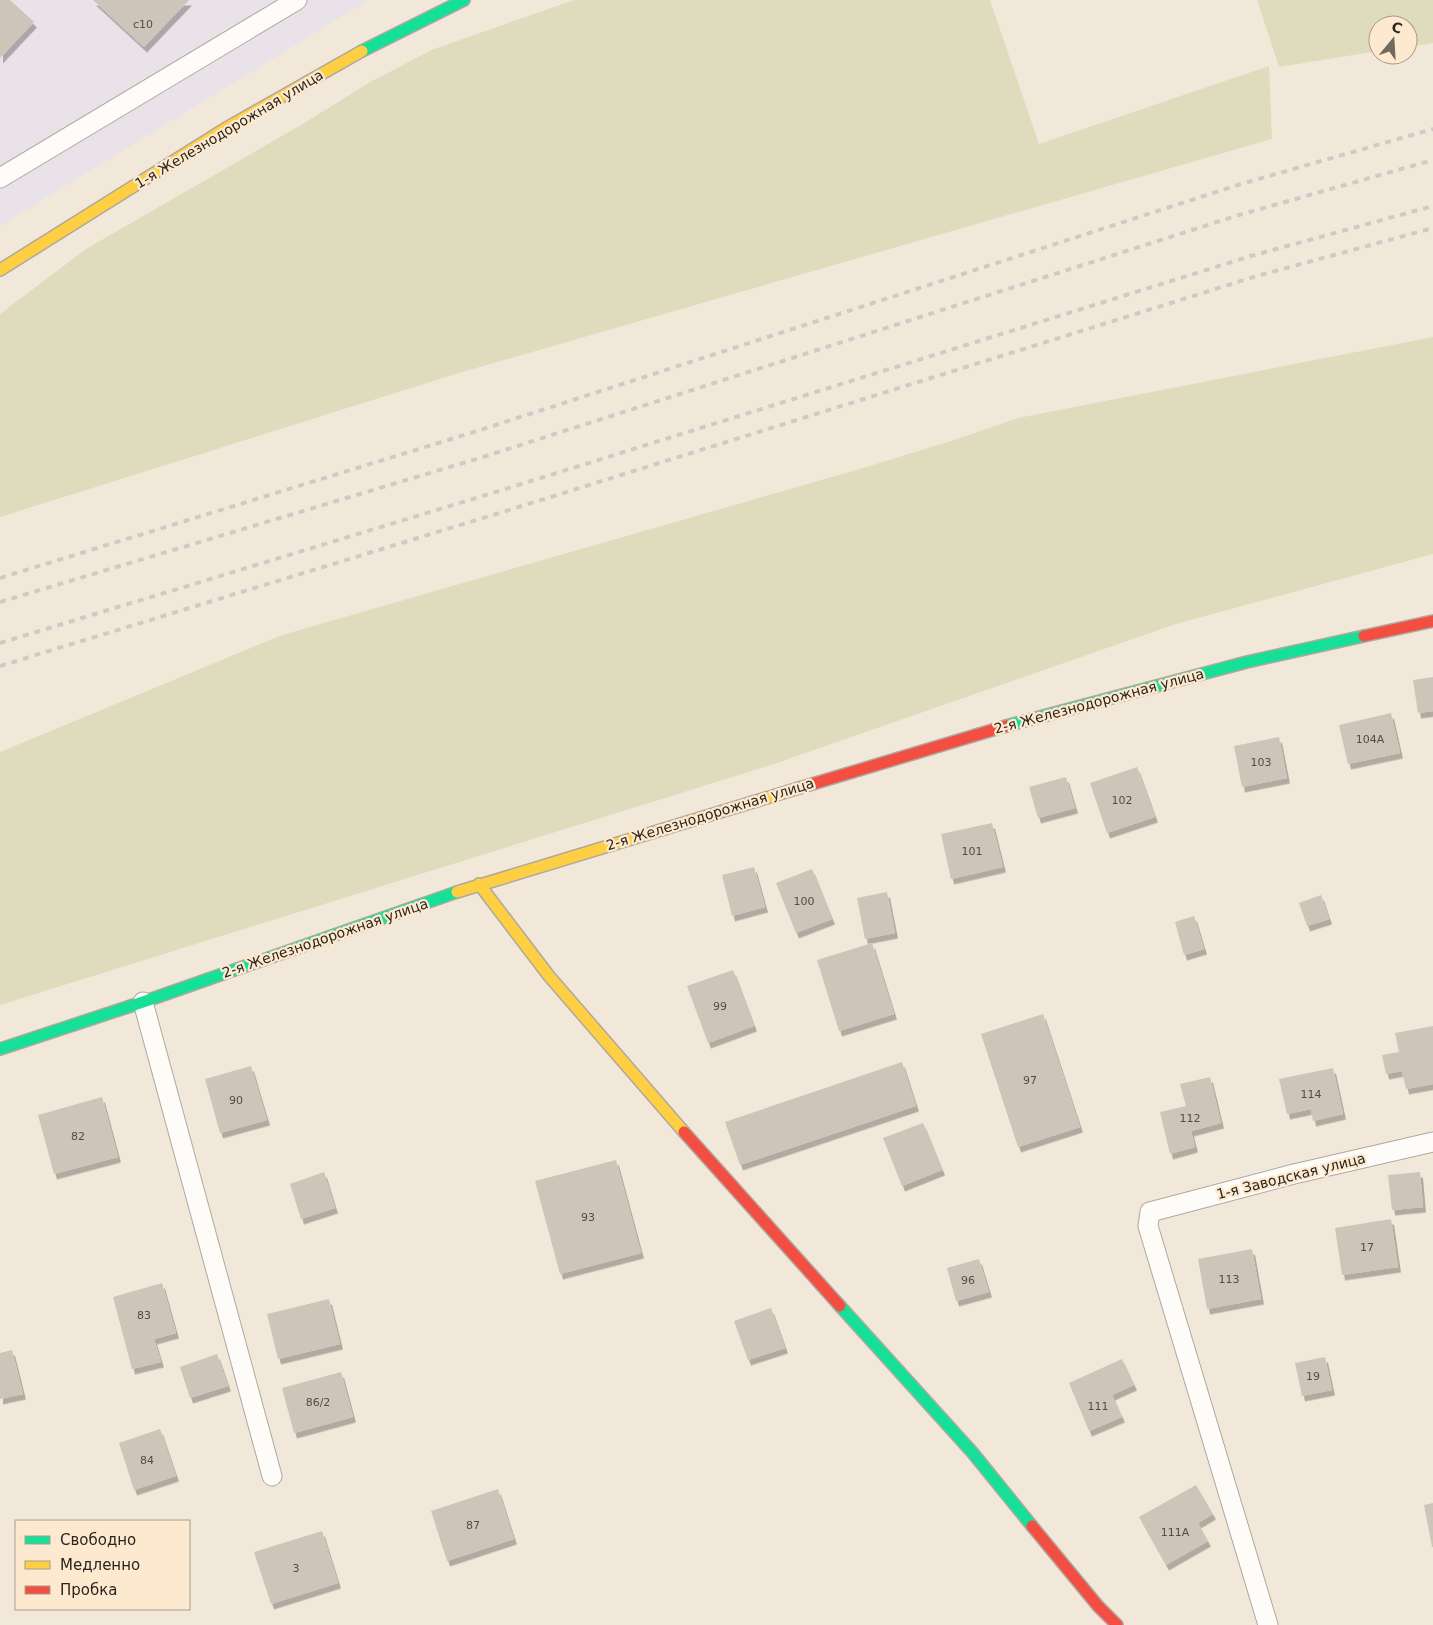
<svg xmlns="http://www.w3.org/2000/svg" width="1433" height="1625" viewBox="0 0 1433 1625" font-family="'DejaVu Sans',sans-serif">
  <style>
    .industrial { fill: #e9e3e9 }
    .green { fill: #dfdcbd }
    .building { fill: #cdc4ba; filter: url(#shadow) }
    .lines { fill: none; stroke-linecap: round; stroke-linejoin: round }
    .lane-casing { stroke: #afa89e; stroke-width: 21 }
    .fast-casing { stroke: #afa89e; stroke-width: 14 }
    .slow-casing { stroke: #afa89e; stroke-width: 14 }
    .jam-casing { stroke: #afa89e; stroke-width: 14 }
    .lane { stroke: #fdfcf9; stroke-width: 19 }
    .fast { stroke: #16e098; stroke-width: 11 }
    .slow { stroke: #ffcf43; stroke-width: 11 }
    .jam { stroke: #f24e42; stroke-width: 11 }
    .rail { stroke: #cdcbc7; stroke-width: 4; stroke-dasharray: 6 6; stroke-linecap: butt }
    .labels { text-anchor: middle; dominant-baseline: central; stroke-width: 4.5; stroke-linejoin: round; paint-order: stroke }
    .number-label { font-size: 11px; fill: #544d44 }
    .street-label { font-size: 14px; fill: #2c251c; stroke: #fce9d0 }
  </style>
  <defs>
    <filter id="shadow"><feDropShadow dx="3" dy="5.5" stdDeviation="0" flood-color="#0004"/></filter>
  </defs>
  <rect width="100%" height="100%" fill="#f2e8da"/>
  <path class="industrial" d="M 0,0 L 369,0 L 0,226 Z"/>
  <path class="green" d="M 574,0 L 990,0 L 1039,144 L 1269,66 L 1272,139 L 459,373 L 0,517 L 0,314 L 86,249 L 301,125 L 372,81 L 434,49 Z
    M 1257,0 L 1433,0 L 1433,43 L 1408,47 L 1408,25 L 1378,25 L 1378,51 L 1279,67 Z
    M 1433,337 L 1433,554 L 1176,624 L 771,765 L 0,1005 L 0,752 L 282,635 L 863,468 L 954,440 L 1018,418 Z"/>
  <path class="building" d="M 0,0 L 10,0 L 34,22 L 0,58 Z
    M 93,0 L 189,0 L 144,47 Z
    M 1433,677 L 1433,711 L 1418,713 L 1413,680 Z
    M 1391,713 L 1400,753 L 1348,764 L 1339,725 Z
    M 1279,737 L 1287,778 L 1242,787 L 1234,746 Z
    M 1137,767 L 1155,817 L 1107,833 L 1090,783 Z
    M 1066,777 L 1075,808 L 1038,818 L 1029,787 Z
    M 992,823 L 1003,867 L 951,879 L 941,834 Z
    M 754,867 L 765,907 L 732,916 L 722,875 Z
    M 812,869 L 832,919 L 796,933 L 776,883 Z
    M 887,892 L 895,933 L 865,939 L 857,898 Z
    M 1321,895 L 1329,919 L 1307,926 L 1299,903 Z
    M 1194,916 L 1204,949 L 1184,955 L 1175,922 Z
    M 872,943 L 894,1014 L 839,1031 L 817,960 Z
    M 733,970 L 754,1026 L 708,1043 L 687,986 Z
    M 1043,1014 L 1080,1127 L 1018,1147 L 981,1034 Z
    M 1433,1026 L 1433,1084 L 1406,1089 L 1402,1071 L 1386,1074 L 1382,1055 L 1399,1052 L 1395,1033 Z
    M 902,1062 L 916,1106 L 740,1165 L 725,1122 Z
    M 251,1066 L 267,1120 L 220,1133 L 205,1079 Z
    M 1333,1068 L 1343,1114 L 1313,1121 L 1311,1109 L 1287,1114 L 1279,1079 Z
    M 1210,1077 L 1221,1123 L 1191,1131 L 1195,1147 L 1170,1154 L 1160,1112 L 1186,1106 L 1180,1084 Z
    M 102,1097 L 118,1157 L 54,1174 L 38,1115 Z
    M 923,1123 L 942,1170 L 902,1186 L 883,1138 Z
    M 616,1160 L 641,1253 L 560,1274 L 535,1181 Z
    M 324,1172 L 335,1208 L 301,1219 L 290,1184 Z
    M 1420,1172 L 1423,1207 L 1392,1210 L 1388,1175 Z
    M 1391,1219 L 1398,1267 L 1342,1275 L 1335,1228 Z
    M 1252,1249 L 1261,1299 L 1207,1309 L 1198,1259 Z
    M 979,1259 L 989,1292 L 956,1301 L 947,1268 Z
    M 162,1283 L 176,1333 L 154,1339 L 161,1362 L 132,1369 L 113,1297 Z
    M 329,1299 L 340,1344 L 278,1359 L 267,1314 Z
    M 771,1308 L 785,1348 L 748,1360 L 734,1321 Z
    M 12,1350 L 23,1394 L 0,1399 L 0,1353 Z
    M 217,1354 L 228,1386 L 190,1398 L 180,1367 Z
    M 1325,1357 L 1332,1390 L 1302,1396 L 1295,1363 Z
    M 1122,1359 L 1134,1385 L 1112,1395 L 1122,1417 L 1089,1431 L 1069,1383 Z
    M 341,1372 L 353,1417 L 294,1433 L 282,1388 Z
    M 160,1429 L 176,1476 L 134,1490 L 119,1443 Z
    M 1196,1485 L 1213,1514 L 1198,1523 L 1208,1541 L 1166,1565 L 1139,1517 Z
    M 498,1489 L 514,1539 L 447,1561 L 431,1511 Z
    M 1433,1503 L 1433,1547 L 1432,1547 L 1424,1505 Z
    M 322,1531 L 338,1583 L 271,1604 L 254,1552 Z"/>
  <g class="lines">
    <g class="lane-casing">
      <path id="lane" d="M 0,178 L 297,0
        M 143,1002 L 272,1476
        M 1268,1625 L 1148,1226 L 1150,1212 L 1294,1174 L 1433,1142"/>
    </g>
    <g class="fast-casing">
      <path id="fast" d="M 362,51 L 464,0
        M 1006,726 L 1247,662 L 1364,636
        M 0,1049 L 143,1002 L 457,892
        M 840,1306 L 972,1452 L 1032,1526"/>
    </g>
    <g class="slow-casing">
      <path id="slow" d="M 0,270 L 228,127 L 362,51
        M 479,884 L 549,976 L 684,1132
        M 457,892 L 799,788"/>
    </g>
    <g class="jam-casing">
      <path id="jam" d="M 1364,636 L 1433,621
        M 799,788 L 1006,726
        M 684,1132 L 840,1306
        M 1032,1526 L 1098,1606 L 1117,1625"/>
    </g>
    <use href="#lane" class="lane"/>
    <use href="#fast" class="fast"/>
    <use href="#slow" class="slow"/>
    <use href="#jam" class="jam"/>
    <path class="rail" d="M 0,578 L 474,432 L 1241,184 L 1433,129
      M 0,602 L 483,457 L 1239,215 L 1433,160
      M 0,643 L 499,491 L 1251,256 L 1433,206
      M 0,666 L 506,511 L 1257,276 L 1433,228"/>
  </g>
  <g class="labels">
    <g class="number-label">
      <text x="143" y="24">с10</text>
      <text x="1370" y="739">104А</text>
      <text x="1261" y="762">103</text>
      <text x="1122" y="800">102</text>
      <text x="972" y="851">101</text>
      <text x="804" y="901">100</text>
      <text x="720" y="1006">99</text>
      <text x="1030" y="1080">97</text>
      <text x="1311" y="1094">114</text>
      <text x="236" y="1100">90</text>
      <text x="1190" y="1118">112</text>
      <text x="78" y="1136">82</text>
      <text x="588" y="1217">93</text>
      <text x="1367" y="1247">17</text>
      <text x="1229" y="1279">113</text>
      <text x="968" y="1280">96</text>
      <text x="144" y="1315">83</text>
      <text x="1313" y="1376">19</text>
      <text x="318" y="1402">86/2</text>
      <text x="1098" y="1406">111</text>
      <text x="147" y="1460">84</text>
      <text x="473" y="1525">87</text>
      <text x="1175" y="1532">111А</text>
      <text x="296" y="1568">3</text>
    </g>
    <g class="street-label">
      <text transform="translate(229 129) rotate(-31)">1-я Железнодорожная улица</text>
      <text transform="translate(1099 701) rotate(-15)">2-я Железнодорожная улица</text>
      <text transform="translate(710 814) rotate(-17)">2-я Железнодорожная улица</text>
      <text transform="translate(325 938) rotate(-19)">2-я Железнодорожная улица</text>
      <text transform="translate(1291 1176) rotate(-14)">1-я Заводская улица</text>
    </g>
  </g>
  <rect x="15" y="1520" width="175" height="90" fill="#fce9d0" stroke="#a99b88"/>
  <rect x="25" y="1536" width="25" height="8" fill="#16e098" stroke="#a99b88"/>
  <text x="60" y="1545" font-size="15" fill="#2c251c">Свободно</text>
  <rect x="25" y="1561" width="25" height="8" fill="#ffcf43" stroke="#a99b88"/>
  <text x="60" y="1570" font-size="15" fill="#2c251c">Медленно</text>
  <rect x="25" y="1586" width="25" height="8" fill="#f24e42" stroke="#a99b88"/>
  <text x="60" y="1595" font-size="15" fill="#2c251c">Пробка</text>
  <g transform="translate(1393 40) rotate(18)"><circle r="24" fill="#fce9d0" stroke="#a99b88"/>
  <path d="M0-4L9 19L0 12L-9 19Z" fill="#71695e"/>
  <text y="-8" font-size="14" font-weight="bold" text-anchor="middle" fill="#2c251c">С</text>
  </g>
</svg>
